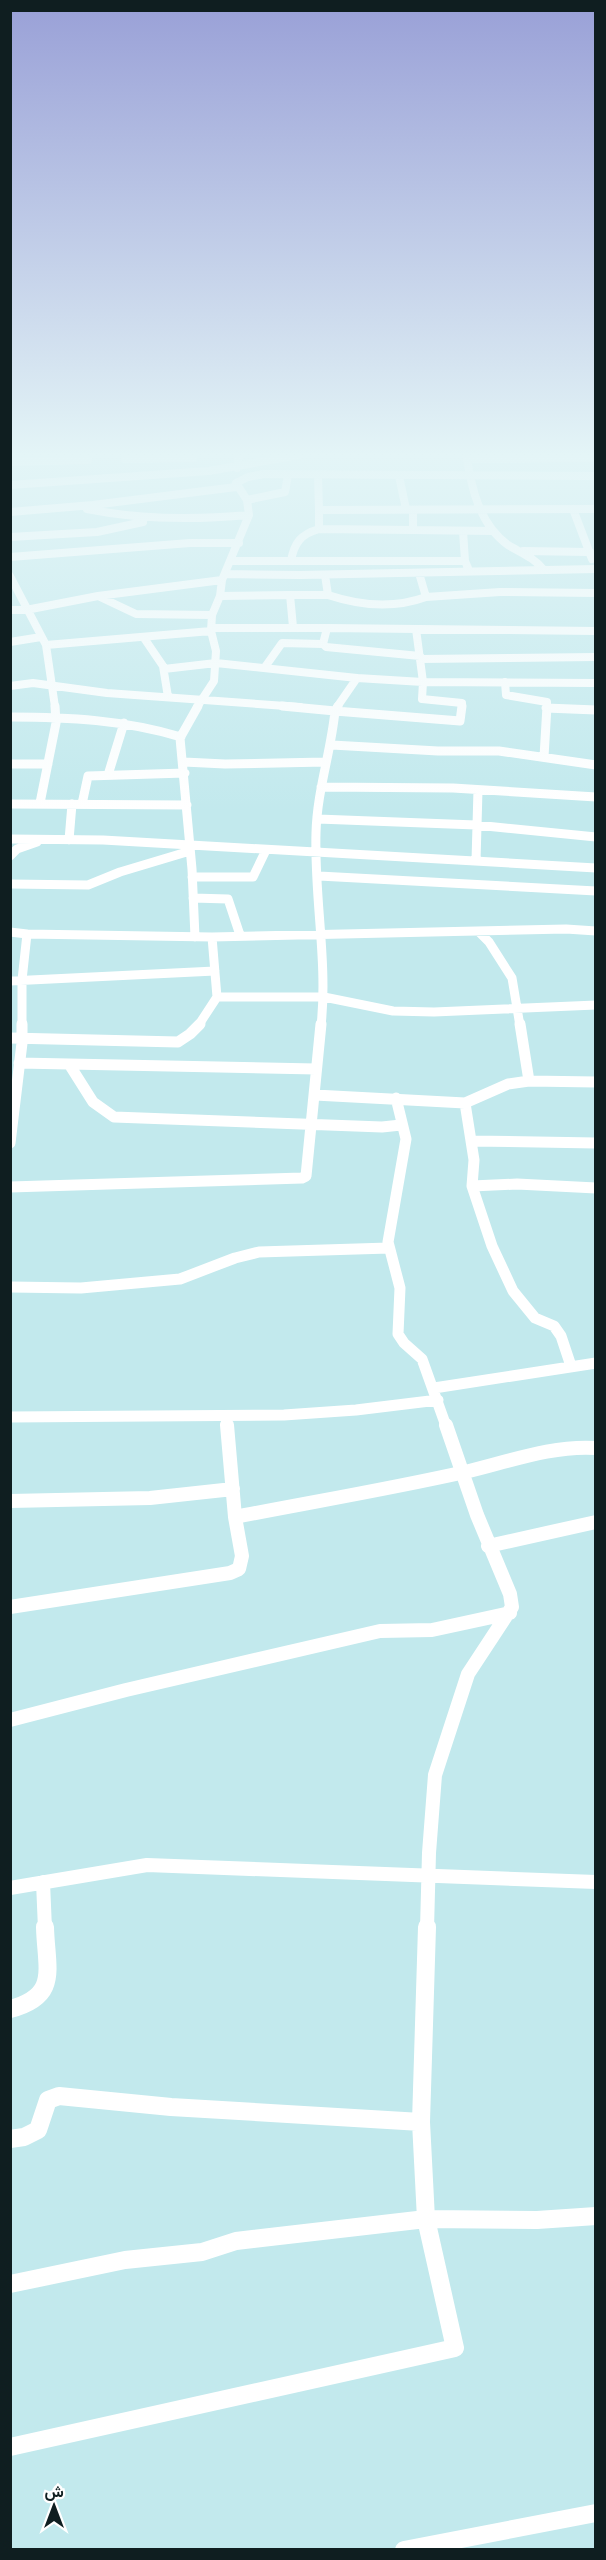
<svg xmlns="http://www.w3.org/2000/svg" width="606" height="2560" viewBox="0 0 606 2560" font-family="'Archivo Narrow',Vazirmatn,sans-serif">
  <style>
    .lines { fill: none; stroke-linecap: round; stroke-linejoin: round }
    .street-far4 { stroke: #fff; stroke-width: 8 }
    .street-far3 { stroke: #fff; stroke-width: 9 }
    .street-far2 { stroke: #fff; stroke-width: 11 }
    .street-far1 { stroke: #fff; stroke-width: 14 }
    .street { stroke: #fff; stroke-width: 18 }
  </style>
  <rect width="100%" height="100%" fill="#c2e9ed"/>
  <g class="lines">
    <path class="street-far4" d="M 466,453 C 471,487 479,524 508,545 C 521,553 533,557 543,569
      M 125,459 L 193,458
      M 467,459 L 596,458
      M 10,462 L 88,460
      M 237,468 L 239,453
      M 318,475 L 319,510
      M 399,476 L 406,509
      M 10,485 L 209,471 L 299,455
      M 247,500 L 236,483 L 248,477 L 264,474 L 596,476
      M 87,509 C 141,520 194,520 249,515
      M 573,509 L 592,559
      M 10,512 L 93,505 L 236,487
      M 319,529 L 413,530 L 413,510
      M 413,530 L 493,531
      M 463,531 L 465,561 L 468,568
      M 10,537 L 97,532 L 143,522
      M 523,551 L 590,552
      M 10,557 L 190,543 L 239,543
      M 231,561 L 465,561
      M 291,561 C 294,543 301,534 319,529 L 319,510 L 596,509
      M 419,573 L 426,597 L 500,592 L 596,593
      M 225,574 L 300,575 L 596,569
      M 10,576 L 46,645 L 55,707
      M 290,595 L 328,595 L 325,575
      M 328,595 C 361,606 393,609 426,597
      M 98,596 L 222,580
      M 220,596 L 290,595 L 293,627
      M 10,610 L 26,610 L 98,596 L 136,614 L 212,615
      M 211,628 L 327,628 L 323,644 L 326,647 L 420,656
      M 327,628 L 596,631
      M 416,629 L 423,682 L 596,683
      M 144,638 L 163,666 L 168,697
      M 10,642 L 41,637
      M 46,645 L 211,631
      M 420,659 L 596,657
      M 265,667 L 282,643 L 323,644
      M 164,669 L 216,663 L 357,678
      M 505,682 L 506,695 L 547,702 L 547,707
      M 10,686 L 33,683 L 107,693 L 300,707
      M 197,707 L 214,681 L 216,651 L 211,631 L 212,615 L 220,596 L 222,580 L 249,515 L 247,500 L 285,492 L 288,475
      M 337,707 L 357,678 L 423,682 L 422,699 L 462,703 L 462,707"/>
    <path class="street-far3" d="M 282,706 L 335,711 C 331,752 317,791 316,833 C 314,897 328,962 321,1026
      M 338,706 L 335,711 L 460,721 L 462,706
      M 546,708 L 596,710
      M 10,717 C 68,717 125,720 181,737
      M 332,745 L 438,751 L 499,751 L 596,765
      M 544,757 L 547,706
      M 184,762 L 225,764 L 325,762
      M 10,764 L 48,764
      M 108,775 L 124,723
      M 321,787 L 453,788 L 596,797
      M 40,803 L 56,723 L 55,706
      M 10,804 L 187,805
      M 82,804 L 88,776 L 185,773
      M 318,819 L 476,825 L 596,837
      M 10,839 L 103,840 L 596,868
      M 69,840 L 72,804
      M 10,856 L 17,849 L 37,842
      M 476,861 L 478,790
      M 319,876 L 596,891
      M 192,877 L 253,877 L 266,850
      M 10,884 L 88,885 L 120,872 L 190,851
      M 193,898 L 228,899 L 240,935
      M 478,931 L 489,942 L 512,978 L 520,1026
      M 10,932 L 27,934
      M 195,937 L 192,869 L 180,738 L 198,706
      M 212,937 L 217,997 L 324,997 L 393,1011 L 434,1012 L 596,1005
      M 10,981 L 215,971
      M 22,1026 L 22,980 L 27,934 L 212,937 L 566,929 L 596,931
      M 198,1026 L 217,997"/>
    <path class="street-far2" d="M 520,1024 L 529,1081
      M 10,1038 L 178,1042 L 190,1034 L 200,1024
      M 19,1063 L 316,1069
      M 69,1064 L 93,1102 L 114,1117 L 382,1127 L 401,1125
      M 315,1095 L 465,1103 L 508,1084 L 529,1081 L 596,1082
      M 396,1098 L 406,1139 L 388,1242 L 400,1288 L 398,1334 L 404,1343 L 422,1359 L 446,1426
      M 465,1103 L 474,1160 L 472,1186 L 492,1246 L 513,1291 L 535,1318 L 554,1326 L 561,1336 L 571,1366
      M 471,1141 L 596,1143
      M 10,1143 L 22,1043 L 22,1024
      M 472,1186 L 517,1184 L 596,1188
      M 10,1187 L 302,1178 L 306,1176 L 321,1024
      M 10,1287 L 81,1288 L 180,1279 L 235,1258 L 259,1252 L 389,1248
      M 434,1388 L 596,1363
      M 226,1416 L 227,1426
      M 10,1417 L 284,1415 L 356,1410 L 438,1400"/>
    <path class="street-far1" d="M 10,1501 L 150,1498 L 233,1489
      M 235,1517 C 312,1502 389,1489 465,1472 C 508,1462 552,1445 596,1448
      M 488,1546 L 596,1522
      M 10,1607 L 230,1573 L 239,1569 L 242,1556 L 235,1517 L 227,1425
      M 10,1720 L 126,1690 L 380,1631 L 432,1630 L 510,1613
      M 43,1882 L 45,1929
      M 10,1888 L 147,1865 L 596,1882
      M 427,1929 L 429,1853 L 435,1775 L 468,1674 L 512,1607 L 510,1594 L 477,1515 L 446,1425"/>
    <path class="street" d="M 10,2009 C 60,1996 46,1969 45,1927
      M 10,2139 L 24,2137 L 38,2130 L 48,2100 L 59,2096 L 171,2107 L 421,2122
      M 10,2284 L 125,2260 L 202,2252 L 236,2241 L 426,2219 L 537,2220 L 596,2216
      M 10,2447 L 455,2348 L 426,2219 L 421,2122 L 427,1927
      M 404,2550 L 596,2513"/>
  </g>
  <linearGradient id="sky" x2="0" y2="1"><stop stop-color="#99a0d7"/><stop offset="0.56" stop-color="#e4f5f7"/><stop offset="1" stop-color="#e4f5f7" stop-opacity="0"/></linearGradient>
  <rect width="606" height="812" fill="url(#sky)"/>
  <rect width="606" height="2560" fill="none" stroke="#0f1e20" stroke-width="24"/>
  <g transform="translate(54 2506)" stroke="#ffffff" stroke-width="4.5" paint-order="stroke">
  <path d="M0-4.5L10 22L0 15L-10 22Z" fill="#0f1e20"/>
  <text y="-9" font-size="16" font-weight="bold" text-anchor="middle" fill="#0f1e20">ش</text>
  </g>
</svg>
